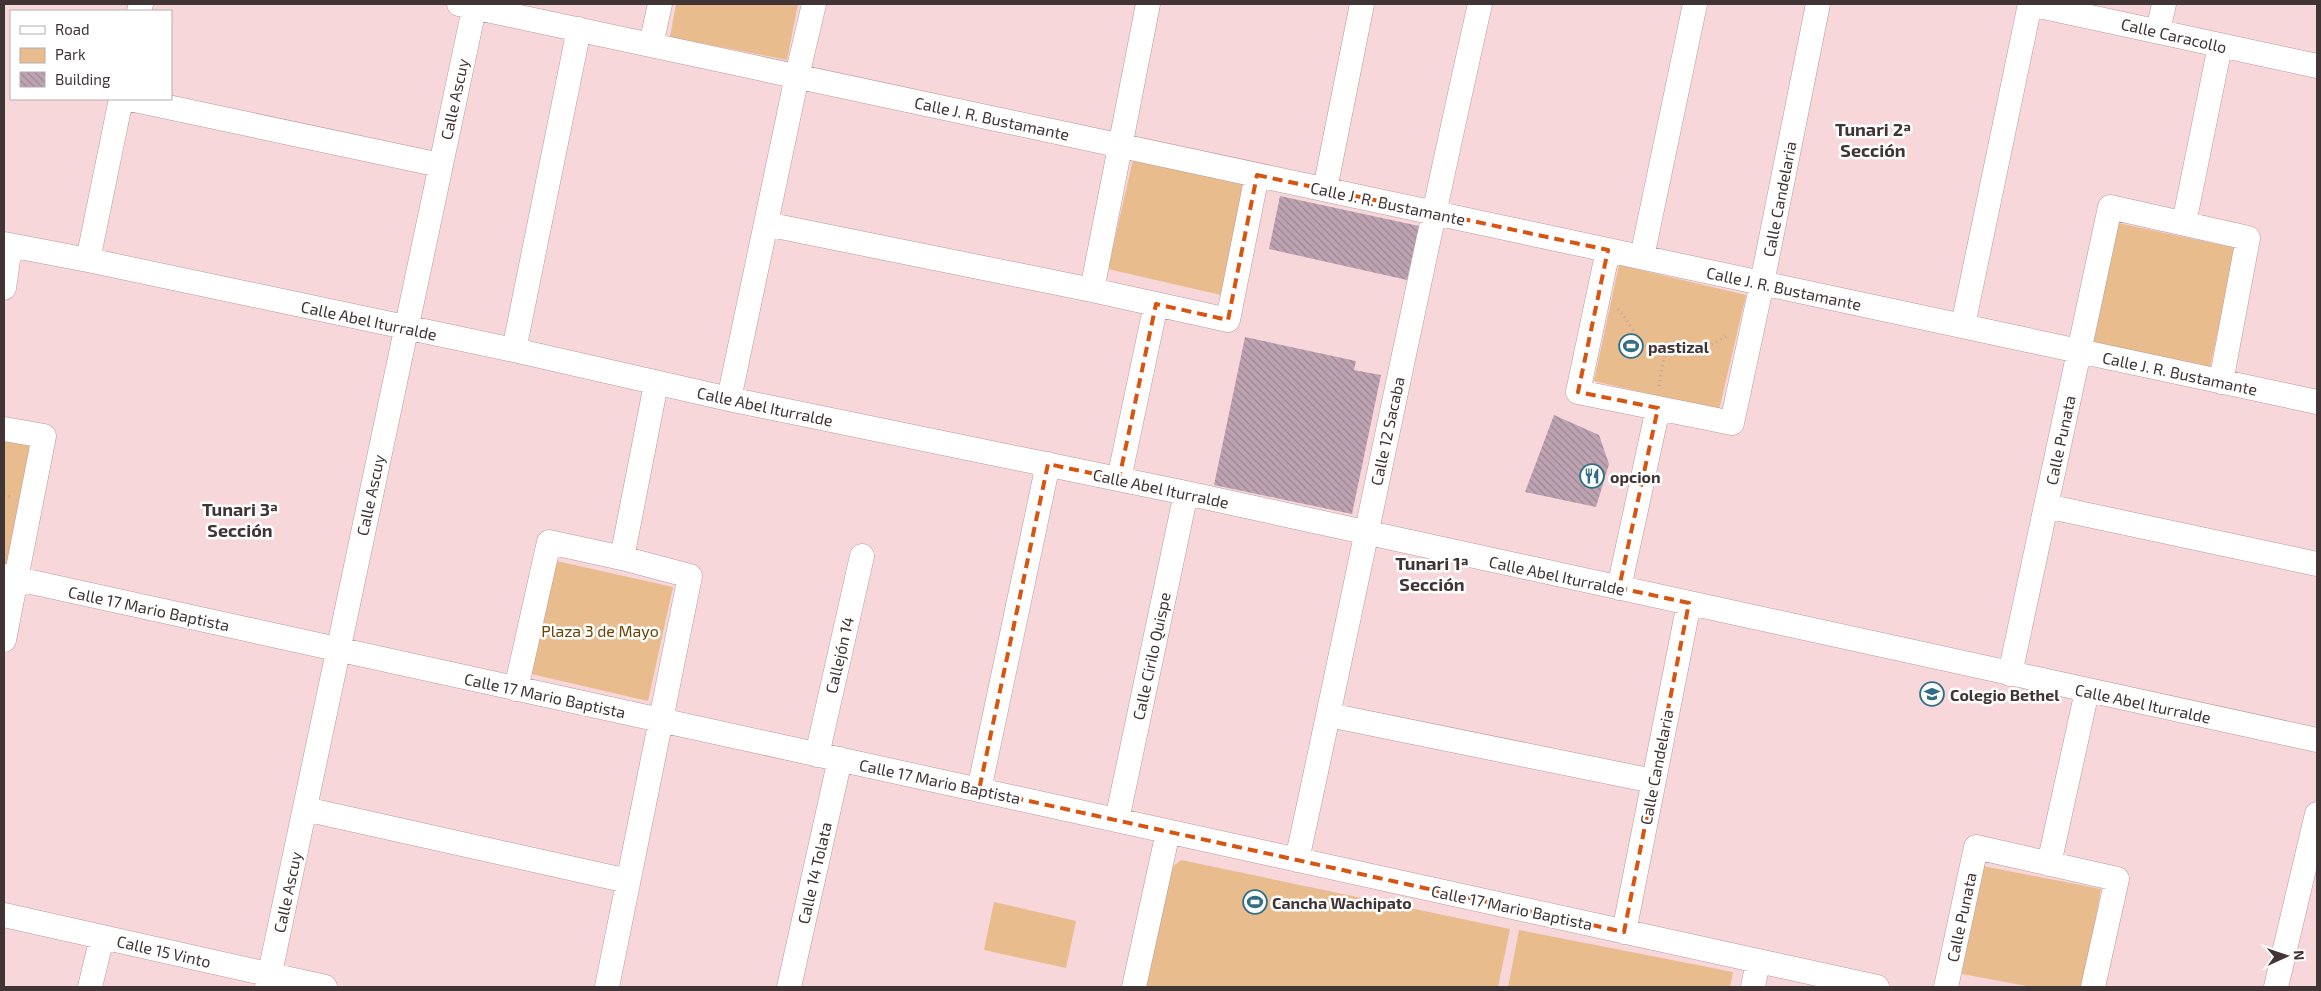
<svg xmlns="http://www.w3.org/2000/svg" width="2321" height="991" viewBox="0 0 2321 991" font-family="'Exo 2',sans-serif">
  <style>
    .park { fill: #e8bc8d }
    .building { fill: url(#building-back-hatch) }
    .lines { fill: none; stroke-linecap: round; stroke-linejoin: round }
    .minor-casing { stroke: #b89a9d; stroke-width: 25 }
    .path { stroke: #bca2a4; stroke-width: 3; stroke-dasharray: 1 4; stroke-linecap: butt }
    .minor { stroke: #fff; stroke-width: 24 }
    .marked { fill: none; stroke: #d75510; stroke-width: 4; stroke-dasharray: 10 6; stroke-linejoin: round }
    .labels { text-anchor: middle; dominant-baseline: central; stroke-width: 5; stroke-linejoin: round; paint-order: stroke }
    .street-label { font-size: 16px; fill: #403435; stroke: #fff }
    .poi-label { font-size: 16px; font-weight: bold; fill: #403435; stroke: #fff; text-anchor: start }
    .park-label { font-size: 16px; fill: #6c4201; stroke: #fff }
    .neighbourhood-label { font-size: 18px; font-weight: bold; fill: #403435; stroke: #fff }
  </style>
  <defs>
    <pattern id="building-back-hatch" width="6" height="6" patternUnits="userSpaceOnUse" patternTransform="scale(1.25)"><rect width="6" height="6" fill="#bea4b3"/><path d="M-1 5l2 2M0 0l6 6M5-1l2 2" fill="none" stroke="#9c8692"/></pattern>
  </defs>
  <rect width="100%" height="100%" fill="#f7d7da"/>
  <path class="park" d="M 676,4 L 798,4 L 787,60 L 670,37 Z
    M 1134,155 L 1246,181 L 1221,295 L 1108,269 Z
    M 2118,223 L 2236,248 L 2210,367 L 2092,342 Z
    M 1619,265 L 1746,295 L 1719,410 L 1594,381 Z
    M 4,438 L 36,445 L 10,570 L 4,569 Z
    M 552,560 L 673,587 L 648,701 L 527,673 Z
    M 1181,860 L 1510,929 L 1498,987 L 1146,987 L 1171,868 Z
    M 1978,865 L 2101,889 L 2083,987 L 2032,987 L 1957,973 Z
    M 994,902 L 1076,921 L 1066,968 L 984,950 Z
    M 1519,930 L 1733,972 L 1730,987 L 1508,987 Z"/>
  <path class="building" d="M 1280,196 L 1419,226 L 1407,280 L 1269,249 Z
    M 1245,337 L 1356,361 L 1354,370 L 1381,375 L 1352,514 L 1214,485 Z
    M 1554,415 L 1599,435 L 1609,464 L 1596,507 L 1525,492 Z"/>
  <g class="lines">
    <g class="minor-casing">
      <path id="minor" d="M 459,4 L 2317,402
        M 2030,4 L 2317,66
        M 139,11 L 141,4
        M 2158,31 L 2164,4
        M 651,45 L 660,4
        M 130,99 L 440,165
        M 1325,189 L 1362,4
        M 2184,223 L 2220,46
        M 766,224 L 1092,290 L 1228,320 L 1257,175
        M 4,244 L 88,260 L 514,350 L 729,399 L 1186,493 L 2317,740
        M 1608,250 L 1578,392 L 1732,423 L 1762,283 L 1818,4
        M 1642,257 L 1695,4
        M 88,260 L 121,99
        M 4,288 L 10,246
        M 1092,290 L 1148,4
        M 1963,325 L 2030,4
        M 514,350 L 579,29
        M 729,399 L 797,76 L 814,4
        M 4,429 L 44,436 L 4,640
        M 1119,479 L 1156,304
        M 2046,506 L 2317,564
        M 622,558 L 656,384
        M 4,576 L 1877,987
        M 1619,588 L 1658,408
        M 2010,674 L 2110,207 L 2248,238 L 2221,382
        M 516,689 L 549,542 L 622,558 L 690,576 L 607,987
        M 1329,715 L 1653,781
        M 817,755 L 862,556
        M 979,790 L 1048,464
        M 305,809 L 628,881
        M 1117,820 L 1186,493
        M 1297,860 C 1359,575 1416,288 1480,4
        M 2049,864 L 2087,691
        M 4,915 L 325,987
        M 1624,932 L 1689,603
        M 90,987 L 102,937
        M 267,987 L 475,4
        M 789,987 L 840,759
        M 1134,987 L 1168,832
        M 1753,987 L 1758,961
        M 1946,987 L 1976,847 L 2117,879 L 2093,987
        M 2276,987 L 2317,814"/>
    </g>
    <path class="path" d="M 1618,309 C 1626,318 1638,340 1647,346 C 1674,363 1705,350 1728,335
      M 1659,386 L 1665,352
      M 4,495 L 12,497"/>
    <use href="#minor" class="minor"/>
  </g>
  <path class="marked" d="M 1257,175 L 1608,250 L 1578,392 L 1658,408 L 1619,588 L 1689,603 L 1624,932 L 979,790 L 1048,464 L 1119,479 L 1156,304 L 1228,320 Z"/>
  <defs>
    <g id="stadium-ring" transform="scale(1.25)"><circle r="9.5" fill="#fff" stroke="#326e85" stroke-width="1.5"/><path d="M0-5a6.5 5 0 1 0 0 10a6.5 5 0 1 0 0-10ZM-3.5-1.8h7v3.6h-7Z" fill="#326e85"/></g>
    <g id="restaurant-ring" transform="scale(1.25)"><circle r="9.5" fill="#fff" stroke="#326e85" stroke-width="1.5"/><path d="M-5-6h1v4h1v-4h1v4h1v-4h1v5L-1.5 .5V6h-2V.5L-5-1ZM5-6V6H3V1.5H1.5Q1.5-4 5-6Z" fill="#326e85"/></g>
    <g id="school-ring" transform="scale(1.25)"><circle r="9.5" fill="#fff" stroke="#326e85" stroke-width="1.5"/><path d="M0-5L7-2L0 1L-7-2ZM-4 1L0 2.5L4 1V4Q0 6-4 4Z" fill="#326e85"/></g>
  </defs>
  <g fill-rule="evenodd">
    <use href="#stadium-ring" x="1631" y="346"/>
    <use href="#restaurant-ring" x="1592" y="476"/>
    <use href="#school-ring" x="1932" y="694"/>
    <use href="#stadium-ring" x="1255" y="902"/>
  </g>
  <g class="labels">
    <g class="street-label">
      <text transform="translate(2174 35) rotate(13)">Calle Caracollo</text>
      <text transform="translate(454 99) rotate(-78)">Calle Ascuy</text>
      <text transform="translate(992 118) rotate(12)">Calle J. R. Bustamante</text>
      <text transform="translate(1779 199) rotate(-79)">Calle Candelaria</text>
      <text transform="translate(1388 203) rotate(12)">Calle J. R. Bustamante</text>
      <text transform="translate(1784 288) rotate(12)">Calle J. R. Bustamante</text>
      <text transform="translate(369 320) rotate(12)">Calle Abel Iturralde</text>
      <text transform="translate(2180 373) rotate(12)">Calle J. R. Bustamante</text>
      <text transform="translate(765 406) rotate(12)">Calle Abel Iturralde</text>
      <text transform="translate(1387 431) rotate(-78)">Calle 12 Sacaba</text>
      <text transform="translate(2060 440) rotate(-78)">Calle Punata</text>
      <text transform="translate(1161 488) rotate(12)">Calle Abel Iturralde</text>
      <text transform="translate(370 495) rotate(-78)">Calle Ascuy</text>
      <text transform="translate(1557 575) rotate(12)">Calle Abel Iturralde</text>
      <text transform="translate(149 608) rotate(12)">Calle 17 Mario Baptista</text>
      <text transform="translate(839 655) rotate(-77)">Callejón 14</text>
      <text transform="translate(1151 656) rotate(-78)">Calle Cirilo Quispe</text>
      <text transform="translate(545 695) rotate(12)">Calle 17 Mario Baptista</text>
      <text transform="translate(2143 703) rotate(12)">Calle Abel Iturralde</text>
      <text transform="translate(1656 767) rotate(-79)">Calle Candelaria</text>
      <text transform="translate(940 781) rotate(12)">Calle 17 Mario Baptista</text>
      <text transform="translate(814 873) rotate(-77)">Calle 14 Tolata</text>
      <text transform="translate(287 892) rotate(-78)">Calle Ascuy</text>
      <text transform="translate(1512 907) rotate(12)">Calle 17 Mario Baptista</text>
      <text transform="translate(1961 917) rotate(-78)">Calle Punata</text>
      <text transform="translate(164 951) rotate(13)">Calle 15 Vinto</text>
    </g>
    <g class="poi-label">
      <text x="1648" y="346">pastizal</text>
      <text x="1610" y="476">opcion</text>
      <text x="1950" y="694">Colegio Bethel</text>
      <text x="1272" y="902">Cancha Wachipato</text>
    </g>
    <g class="park-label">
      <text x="600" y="630">Plaza 3 de Mayo</text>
    </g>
    <g class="neighbourhood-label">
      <text x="1873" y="129">Tunari 2ª<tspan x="1873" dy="21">Sección</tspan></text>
      <text x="240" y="509">Tunari 3ª<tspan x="240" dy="21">Sección</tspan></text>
      <text x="1432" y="563">Tunari 1ª<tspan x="1432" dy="21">Sección</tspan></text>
    </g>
  </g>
  <rect width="2321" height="991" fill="none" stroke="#403435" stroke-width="10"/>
  <rect x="10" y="10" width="162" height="90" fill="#ffffff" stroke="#b3aeae"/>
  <rect x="20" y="26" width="25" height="8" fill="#ffffff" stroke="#b3aeae"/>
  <text x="55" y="35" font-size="15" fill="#403435">Road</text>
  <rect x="20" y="48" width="25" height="15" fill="#e8bc8d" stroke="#b3aeae"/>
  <text x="55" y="60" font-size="15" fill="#403435">Park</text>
  <rect x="20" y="72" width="25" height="15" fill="url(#building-back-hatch)" stroke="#b3aeae"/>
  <text x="55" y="85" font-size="15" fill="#403435">Building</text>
  <g transform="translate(2286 956) rotate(87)" stroke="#ffffff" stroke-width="4" paint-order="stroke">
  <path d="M0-4L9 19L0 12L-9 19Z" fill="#403435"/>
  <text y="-8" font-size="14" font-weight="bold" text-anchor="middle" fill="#403435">N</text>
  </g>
</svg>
